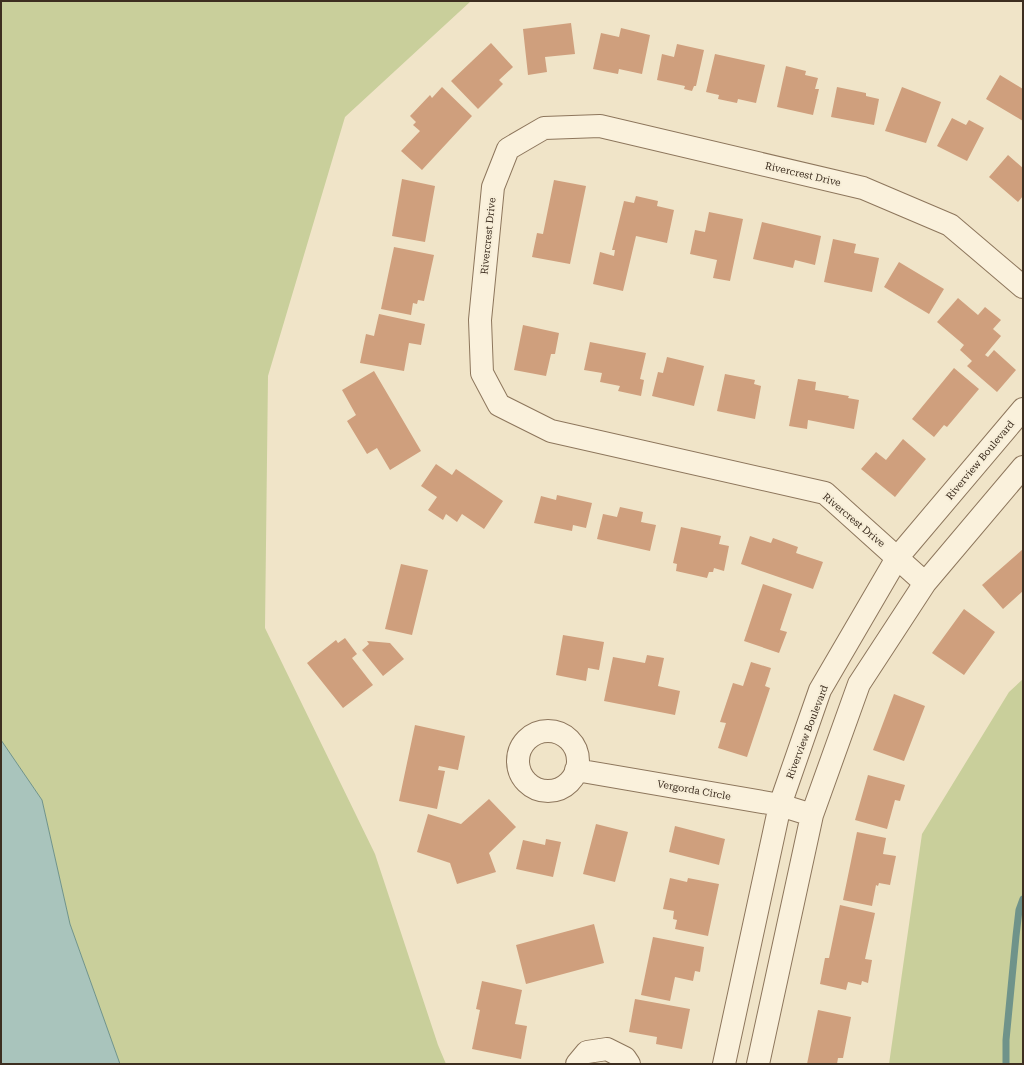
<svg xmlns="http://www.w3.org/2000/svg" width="1024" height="1065" viewBox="0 0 1024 1065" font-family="'Roboto Serif',serif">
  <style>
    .green { fill: #c9cf9b }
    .water { fill: #a9c4bc; stroke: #6f938a }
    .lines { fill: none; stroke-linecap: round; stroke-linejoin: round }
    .stream { stroke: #6f938a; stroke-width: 7 }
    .building { fill: #cf9f7d }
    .minor-casing { stroke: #8d765c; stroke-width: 24 }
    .minor { stroke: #faf1dc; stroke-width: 22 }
    .labels { text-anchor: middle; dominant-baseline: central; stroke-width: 4; stroke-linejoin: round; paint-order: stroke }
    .street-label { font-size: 10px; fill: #3d2e20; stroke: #f7eed8 }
  </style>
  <rect width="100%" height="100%" fill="#f0e4c8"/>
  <path class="green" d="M 1,1 L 471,1 L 345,117 L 268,376 L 265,628 L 375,854 L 438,1045 L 446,1064 L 120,1064 L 70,924 L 42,800 L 1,740 Z
    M 1023,679 L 1023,1064 L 889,1064 L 922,834 L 1009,692 Z"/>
  <path class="water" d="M 1,740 L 42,800 L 70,924 L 120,1064 L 1,1064 Z"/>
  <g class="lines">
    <path class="stream" d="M 1006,1064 L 1006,1040 L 1016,936 L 1019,910 L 1023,899"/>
  </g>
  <path class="building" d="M 571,23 L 575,54 L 545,57 L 547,72 L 528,75 L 523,29 Z
    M 621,28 L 650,35 L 642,74 L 619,69 L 618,74 L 593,69 L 601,33 L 619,37 Z
    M 491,43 L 513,67 L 499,80 L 503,84 L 478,109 L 451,81 Z
    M 677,44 L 704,50 L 696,86 L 694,86 L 692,91 L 684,89 L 685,86 L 657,80 L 662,54 L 674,57 Z
    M 715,54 L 765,65 L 756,103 L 738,99 L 737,103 L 718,99 L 719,95 L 706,92 Z
    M 786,66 L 806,71 L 805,75 L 818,78 L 815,89 L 819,89 L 813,115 L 777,107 Z
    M 1000,75 L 1023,89 L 1023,121 L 986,99 Z
    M 442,87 L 472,116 L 422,170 L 401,151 L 420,131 L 413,125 L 416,122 L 410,116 L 430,95 L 432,98 Z
    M 837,87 L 866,93 L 866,96 L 879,99 L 874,125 L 831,117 Z
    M 902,87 L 941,102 L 926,143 L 885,131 Z
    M 952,118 L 966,125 L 969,120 L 984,128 L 967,161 L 937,146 Z
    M 1008,155 L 1023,168 L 1023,196 L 1018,202 L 989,177 Z
    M 402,179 L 435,186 L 425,242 L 392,236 Z
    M 554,180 L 586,186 L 570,264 L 532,257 L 537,233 L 543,234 Z
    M 636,196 L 658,201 L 657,206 L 674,210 L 667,243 L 636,236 L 623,291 L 593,284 L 600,252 L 614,256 L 615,250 L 612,250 L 624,201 L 634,203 Z
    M 709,212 L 743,219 L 730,281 L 713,278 L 717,260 L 690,254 L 695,230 L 705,232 Z
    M 762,222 L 821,236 L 815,265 L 795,260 L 793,268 L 753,259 Z
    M 833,239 L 856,244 L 854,253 L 879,258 L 872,292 L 824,282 Z
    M 394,247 L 434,255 L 424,301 L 418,300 L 417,304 L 413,303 L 411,315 L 381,309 Z
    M 899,262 L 944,289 L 929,314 L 884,287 Z
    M 958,298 L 978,315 L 985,307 L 1001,320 L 993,329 L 1001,336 L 985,355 L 988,357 L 994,350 L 1016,370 L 997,392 L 967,366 L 972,361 L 960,350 L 964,345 L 937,322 Z
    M 379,314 L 425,324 L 421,345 L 409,343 L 404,371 L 360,363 L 366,334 L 374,336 Z
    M 523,325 L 559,333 L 555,354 L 551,354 L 546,376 L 514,370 Z
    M 590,342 L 646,353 L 640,379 L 644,380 L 641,396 L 618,391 L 620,386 L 600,382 L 602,373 L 584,370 Z
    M 667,357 L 704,366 L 694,406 L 652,396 L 658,372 L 663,373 Z
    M 954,368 L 979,389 L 947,427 L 944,425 L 934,437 L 912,419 Z
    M 374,371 L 421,451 L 390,470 L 377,448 L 367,454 L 347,421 L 356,415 L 342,390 Z
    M 725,374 L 755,380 L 754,384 L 761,386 L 755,419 L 717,411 Z
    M 798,379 L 816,382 L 815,390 L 849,396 L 848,398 L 859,400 L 854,429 L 808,420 L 807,429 L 789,426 Z
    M 903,439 L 926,459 L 895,497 L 861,469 L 876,452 L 886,460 Z
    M 436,464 L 452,475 L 456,469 L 503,501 L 484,529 L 462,514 L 457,522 L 446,514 L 443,520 L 428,510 L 437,497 L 421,486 Z
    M 557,495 L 592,503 L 586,528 L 573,525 L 572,531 L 534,523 L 541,496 L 556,500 Z
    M 620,507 L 643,512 L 641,522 L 656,525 L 650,551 L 597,539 L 603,514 L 617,517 Z
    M 681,527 L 721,536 L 719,544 L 729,546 L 724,571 L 714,568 L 713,572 L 709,572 L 707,578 L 676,571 L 677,564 L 673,563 Z
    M 750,536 L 771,543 L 773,538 L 798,547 L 796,553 L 823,562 L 813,589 L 741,564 Z
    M 1023,549 L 1023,591 L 1003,609 L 982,585 Z
    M 401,564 L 428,570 L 412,635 L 385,629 Z
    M 763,584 L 792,594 L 780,630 L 787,632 L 779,653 L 744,641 Z
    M 964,609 L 995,632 L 964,675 L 932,653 Z
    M 563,635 L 604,642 L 599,670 L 588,668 L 586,681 L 556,675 Z
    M 345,638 L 357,654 L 352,658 L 373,685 L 343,708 L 307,663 L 336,640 L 338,643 Z
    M 367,641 L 390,643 L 404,659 L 383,676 L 362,650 L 369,644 Z
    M 647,655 L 664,658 L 658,686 L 680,691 L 675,715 L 604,701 L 613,657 L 645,663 Z
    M 751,662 L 771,668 L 765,686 L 770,688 L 747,757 L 718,748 L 726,723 L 720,722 L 733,683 L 743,686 Z
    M 894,694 L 925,706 L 904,761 L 873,750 Z
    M 415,725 L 465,736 L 458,770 L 439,766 L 438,770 L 445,771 L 437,809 L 399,801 Z
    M 868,775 L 905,785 L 900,801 L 895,800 L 887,829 L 855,820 Z
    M 489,799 L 516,827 L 489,853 L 496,872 L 457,884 L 450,863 L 417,852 L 428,814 L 461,824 Z
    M 596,824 L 628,832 L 615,882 L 583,874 Z
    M 675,826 L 725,839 L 719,865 L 669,852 Z
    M 857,832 L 886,838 L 883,854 L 896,856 L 890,885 L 879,883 L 878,886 L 876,885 L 872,906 L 843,900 Z
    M 546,839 L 561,842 L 553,877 L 516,869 L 523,840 L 545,845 Z
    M 670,878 L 687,882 L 688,878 L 719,884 L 708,936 L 675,929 L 677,920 L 673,919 L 674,911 L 663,909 Z
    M 840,905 L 875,913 L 865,959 L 872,960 L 868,983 L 862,981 L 861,985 L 848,982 L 846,990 L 820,984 L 825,958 L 829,958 Z
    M 594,924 L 604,963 L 526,984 L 516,945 Z
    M 653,937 L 704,947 L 700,972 L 695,971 L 693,981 L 675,977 L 670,1001 L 641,995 Z
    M 482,981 L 522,990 L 515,1024 L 527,1026 L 521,1059 L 472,1049 L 480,1010 L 476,1009 Z
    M 635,999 L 690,1009 L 682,1049 L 656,1044 L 657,1037 L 629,1032 Z
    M 818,1010 L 851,1017 L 843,1058 L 838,1058 L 837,1064 L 807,1064 Z"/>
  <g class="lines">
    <g class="minor-casing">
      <path id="minor" d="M 925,583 L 825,493 L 551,431 L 499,405 L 482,373 L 480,320 L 493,187 L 508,149 L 544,128 L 600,126 L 863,188 L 950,225 L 1023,287
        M518 761a30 30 0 1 1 60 0a30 30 0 1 1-60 0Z
        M 576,770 L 780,805 L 812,815
        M 577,1064 L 587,1052 L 607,1049 L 625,1058 L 629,1064
        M 724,1064 L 780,805 L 820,690 L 897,558 L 1023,409
        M 758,1064 L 812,815 L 859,684 L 925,583 L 1023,467"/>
    </g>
    <use href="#minor" class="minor"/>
  </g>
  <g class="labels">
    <g class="street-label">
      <text transform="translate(803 174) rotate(13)">Rivercrest Drive</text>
      <text transform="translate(488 236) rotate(-84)">Rivercrest Drive</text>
      <text transform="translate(980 460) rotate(-50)">Riverview Boulevard</text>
      <text transform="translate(854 520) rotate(40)">Rivercrest Drive</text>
      <text transform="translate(807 732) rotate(-69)">Riverview Boulevard</text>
      <text transform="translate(694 790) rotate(10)">Vergorda Circle</text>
    </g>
  </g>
  <rect width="1024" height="1065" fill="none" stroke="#3d2e20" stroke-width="4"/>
</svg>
